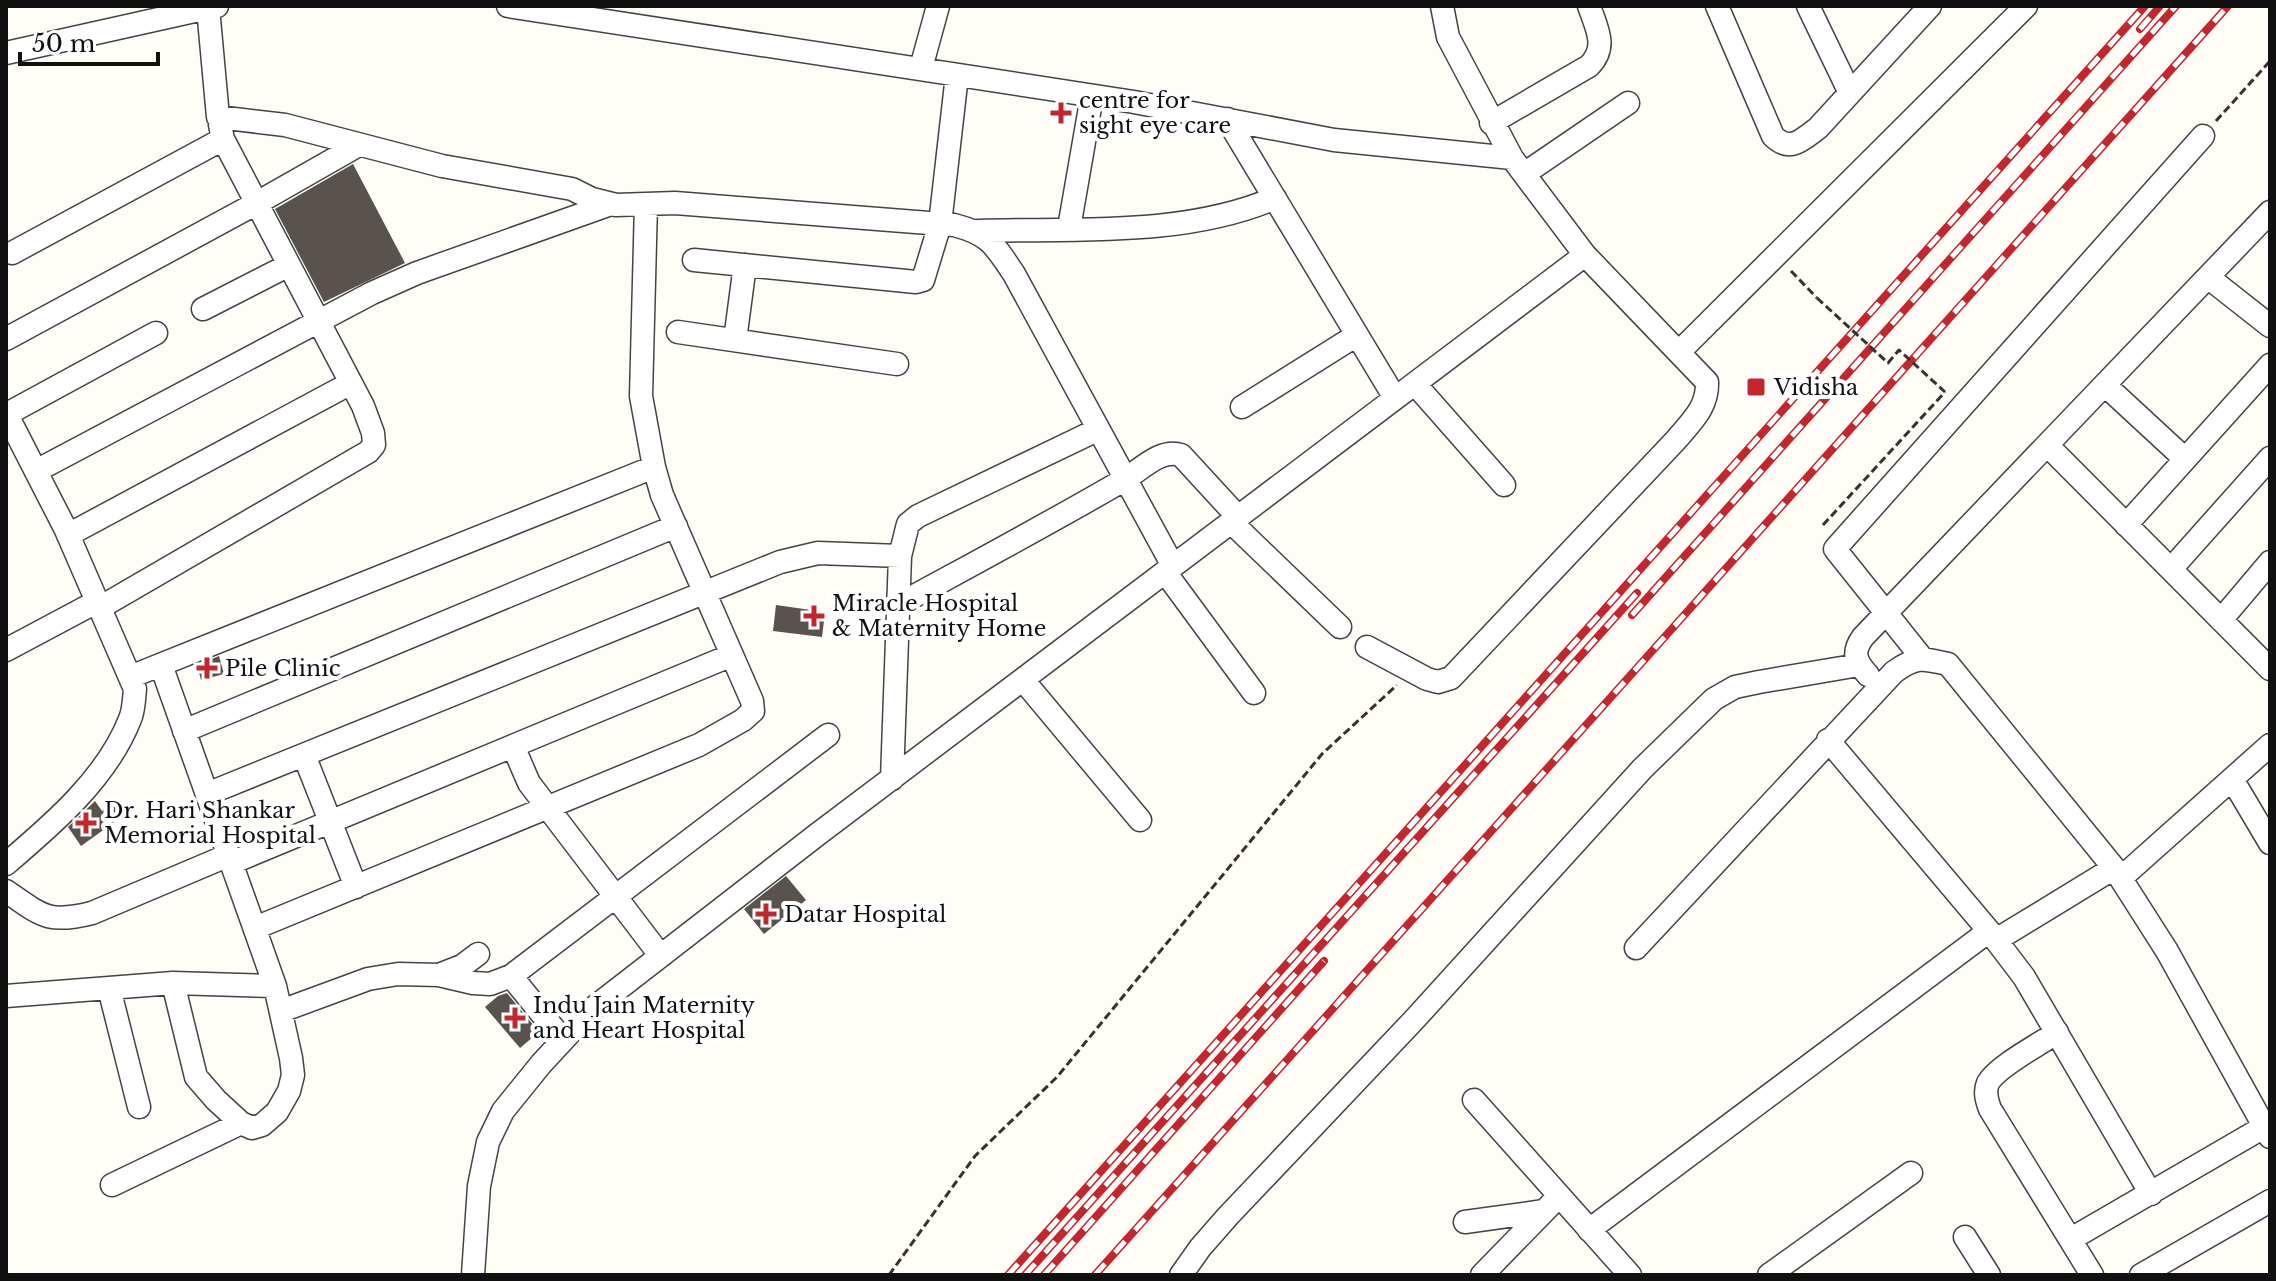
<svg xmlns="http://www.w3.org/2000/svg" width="2276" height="1281" viewBox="0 0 2276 1281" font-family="'Libre Baskerville',serif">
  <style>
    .building { fill: #5a524d }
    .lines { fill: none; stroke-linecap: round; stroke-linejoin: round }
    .minor-casing { stroke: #444; stroke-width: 25 }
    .path { stroke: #333; stroke-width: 3; stroke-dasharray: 8 4; stroke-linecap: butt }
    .minor { stroke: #fff; stroke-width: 22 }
    .rail-casing { stroke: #c4262e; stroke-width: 8 }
    .rail { stroke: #fff; stroke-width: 5; stroke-dasharray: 15; stroke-linecap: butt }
    .path-bridge { stroke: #333; stroke-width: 3; stroke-dasharray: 8 4; stroke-linecap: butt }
    .poi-dot { fill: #c4262e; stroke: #fff; stroke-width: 3 }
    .labels { text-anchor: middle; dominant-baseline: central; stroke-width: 8; stroke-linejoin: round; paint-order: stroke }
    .poi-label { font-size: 22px; fill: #111; stroke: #fff; text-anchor: start }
  </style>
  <rect width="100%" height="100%" fill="#fffdf5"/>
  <path class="building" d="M 353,164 L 405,263 L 324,302 L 275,209 Z
    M 776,605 L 825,612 L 822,637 L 773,631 Z
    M 219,656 L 224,674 L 201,680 L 197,665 Z
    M 118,800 L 127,813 L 81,846 L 68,827 L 95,801 L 102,811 Z
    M 786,876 L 806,900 L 764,934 L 744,909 Z
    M 507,993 L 539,1032 L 520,1048 L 485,1007 L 498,996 Z"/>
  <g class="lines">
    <g class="minor-casing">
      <path id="minor" d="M 508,6 L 1134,102 L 1334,140 L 1512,158
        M 1717,6 L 1773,136 C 1790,153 1802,140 1818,128 L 1930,6
        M 1808,6 L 1850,93
        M 208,8 L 218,117 L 285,125 L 442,166 L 572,189 L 592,199 L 616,205 L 675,203 L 954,225 C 989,234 994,244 1014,274 L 1173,566
        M 6,53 L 217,6
        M 921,68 L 938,6
        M 1227,119 L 1395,398
        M 1491,123 L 1589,66 C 1608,47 1597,29 1589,6
        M 1524,174 L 1628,103
        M 1069,228 L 1092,96
        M 978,231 C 1075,228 1184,237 1275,198
        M 12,253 L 223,139 L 220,125
        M 694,260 L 916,282 L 923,280 L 940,224 L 957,75
        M 2209,278 L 2270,326
        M 203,309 L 289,265
        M 678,332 L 897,364
        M 6,339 L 257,203 L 357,146
        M 735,340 L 745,265
        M 1679,352 L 2026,6
        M 1415,384 L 1504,485
        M 2106,386 L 2185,459
        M 1242,407 L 1357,335
        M 6,413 L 66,530 L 135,689 C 134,698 134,710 130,719 C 107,778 53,824 6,864
        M 7,414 L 156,333
        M 2048,446 L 2270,669
        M 36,471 L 372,293 L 417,273 L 611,204
        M 1231,522 L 1340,627
        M 2126,525 L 2270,365
        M 68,535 L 351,383
        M 2171,569 L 2270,458
        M 1165,572 L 1254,693
        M 898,605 C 973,564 1048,524 1122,481 C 1140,471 1160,448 1181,455 L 1238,517
        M 101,607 L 368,452 L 374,445 L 373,433 L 363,406 L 223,139
        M 2221,620 L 2270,562
        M 1367,647 L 1427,679 L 1438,682 L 1451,678 L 1676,440 C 1692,421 1708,407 1707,382 L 1585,255 L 1512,158 L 1448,37 L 1442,6
        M 6,650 L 98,601
        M 1922,658 L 1835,549 L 2203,136
        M 161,665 L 275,986 L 291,1058 L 293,1075 L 289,1091 L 277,1112 L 262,1125 L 252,1128 L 241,1123 L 216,1100 L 196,1077 L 173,983
        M 1868,675 C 1855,661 1852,652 1863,637 L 2270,212
        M 130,677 L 654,467
        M 1023,680 L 1140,820
        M 184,731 L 676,526
        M 1828,740 L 1989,931 L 2024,977 L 2151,1194
        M 513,746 L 529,783 L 660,955
        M 304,755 L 356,887
        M 892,779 L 900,556 L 908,524 L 918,516 L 1097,430
        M 2232,779 L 2270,843
        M 207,794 L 780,562 L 818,553 L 900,556
        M 231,863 L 732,655
        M 2121,878 L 2270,745
        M 6,891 C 42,916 48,924 92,913 L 229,855
        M 255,928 L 699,745 L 743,720 L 753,711 L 752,701 L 662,495 L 654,467 L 641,396 L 646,204
        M 1996,940 L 2114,868
        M 1636,948 L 1894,672 C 1916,656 1922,658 1948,664 L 2114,868 L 2167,951 L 2270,1137
        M 439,975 L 462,966 L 478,954
        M 511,976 L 563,1040
        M 109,988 L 139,1107
        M 6,996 L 173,983 L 275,986
        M 281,1011 L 368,979 L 398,974 L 439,975 L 473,983 L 490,984 L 511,976 L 828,735
        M 2057,1032 C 2041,1044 1997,1066 1988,1083 C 1984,1092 1987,1101 1990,1109 L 2092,1275
        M 1474,1100 L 1630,1275
        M 112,1185 L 241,1123
        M 1465,1222 L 1544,1211
        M 1589,1230 L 1989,931
        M 1965,1237 L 1989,1275
        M 2071,1239 L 2264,1127
        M 473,1275 L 479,1186 L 488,1142 L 503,1111 L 541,1064 L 591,1010 L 818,834 L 1585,255
        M 1181,1275 L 1200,1248 L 1228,1216 L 1413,1021 L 1642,769 L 1714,699 L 1735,687 L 1759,682 L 1859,665
        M 1482,1275 L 1559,1196
        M 1769,1275 L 1911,1173
        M 2141,1275 L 2270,1201"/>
    </g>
    <path class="path" d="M 2216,121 L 2270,61
      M 1791,271 L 1817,298
      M 1823,525 L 1945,392
      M 889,1275 L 975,1156 L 1057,1077 L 1322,754 L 1397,685"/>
    <use href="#minor" class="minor"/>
    <g class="rail-casing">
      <path id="rail" d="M 2140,29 L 2160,6
        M 1632,615 L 2176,6
        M 1008,1275 L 2145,6
        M 1025,1275 L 1637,593
        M 1044,1275 L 1324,961
        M 1095,1275 L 2228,6"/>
    </g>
    <use href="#rail" class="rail"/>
    <path class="path-bridge" d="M 1817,298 L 1888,363 L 1899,350 L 1945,392"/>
  </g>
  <g class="poi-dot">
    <path d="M1057 101h8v8h8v8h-8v8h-8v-8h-8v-8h8z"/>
    <rect x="1746" y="377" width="20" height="20" rx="4"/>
    <path d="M810 604h8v8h8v8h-8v8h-8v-8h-8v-8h8z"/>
    <path d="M203 656h8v8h8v8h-8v8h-8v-8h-8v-8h8z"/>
    <path d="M82 811h8v8h8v8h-8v8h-8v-8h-8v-8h8z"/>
    <path d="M762 902h8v8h8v8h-8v8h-8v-8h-8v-8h8z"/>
    <path d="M511 1006h8v8h8v8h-8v8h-8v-8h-8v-8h8z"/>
  </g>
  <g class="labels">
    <g class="poi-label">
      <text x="1079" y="100">centre for<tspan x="1079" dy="25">sight eye care</tspan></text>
      <text x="1774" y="387">Vidisha</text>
      <text x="832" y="603">Miracle Hospital<tspan x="832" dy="25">&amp; Maternity Home</tspan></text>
      <text x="225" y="668">Pile Clinic</text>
      <text x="104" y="810">Dr. Hari Shankar<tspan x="104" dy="25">Memorial Hospital</tspan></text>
      <text x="784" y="914">Datar Hospital</text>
      <text x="533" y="1005">Indu Jain Maternity<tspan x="533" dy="25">and Heart Hospital</tspan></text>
    </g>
  </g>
  <rect width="2276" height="1281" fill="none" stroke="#111111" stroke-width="16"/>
  <path d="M20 52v12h138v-12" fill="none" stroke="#111111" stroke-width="4"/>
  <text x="32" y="52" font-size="24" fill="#111111" stroke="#ffffff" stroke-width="6" paint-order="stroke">50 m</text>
</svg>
